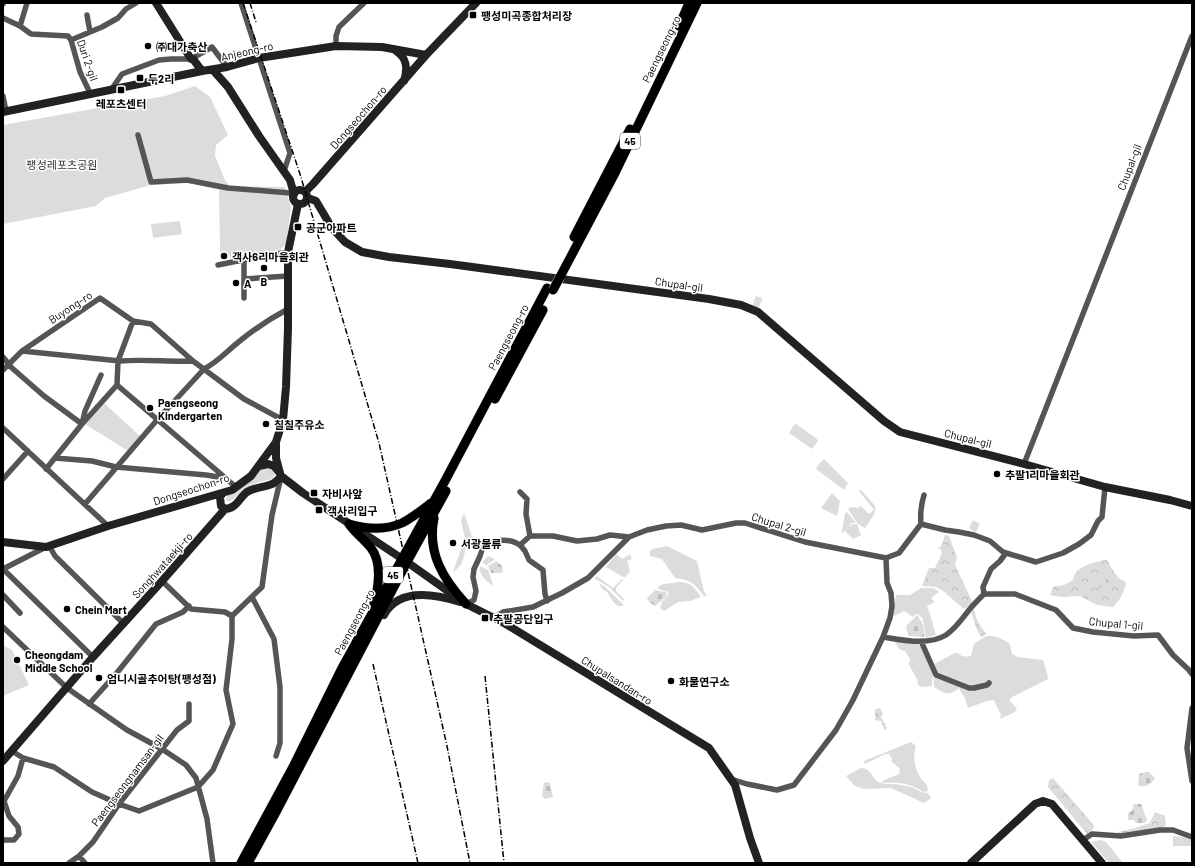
<svg xmlns="http://www.w3.org/2000/svg" width="1195" height="866" viewBox="0 0 1195 866" font-family="Barlow,'Noto Sans KR',sans-serif">
  <style>
    .green { fill: #dcdcdc }
    .forest { fill: url(#forest-crowns) }
    .cemetery { fill: url(#cemetery-stones) }
    .lines { fill: none; stroke-linecap: round; stroke-linejoin: round }
    .primary-casing { stroke: #dbdbdb; stroke-width: 10 }
    .street { stroke: #555; stroke-width: 5.5 }
    .secondary { stroke: #222; stroke-width: 8 }
    .primary { stroke: #000; stroke-width: 9 }
    .rail { stroke: #000; stroke-width: 1.5; stroke-dasharray: 6 2 1 2; stroke-linecap: butt }
    .primary-bridge-casing { stroke: #dbdbdb; stroke-width: 10; stroke-linecap: butt }
    .primary-bridge { stroke: #000; stroke-width: 9 }
    .poi-dot { fill: #000; stroke: #fff; stroke-width: 1.5 }
    .labels { text-anchor: middle; dominant-baseline: central; stroke-width: 3; stroke-linejoin: round; paint-order: stroke }
    .shield { fill: #fff; stroke: #4c4c4c; stroke-width: 1 }
    .shield-label { font-size: 10px; font-weight: bold; fill: #000 }
    .poi-label { font-size: 11px; font-weight: bold; fill: #000; stroke: #fff; text-anchor: start }
    .street-label { font-size: 11px; fill: #000; stroke: #fff }
    .park-label { font-size: 11px; fill: #333; stroke: #fff }
  </style>
  <defs>
    <pattern id="forest-crowns" width="20" height="18" patternUnits="userSpaceOnUse"><rect width="20" height="18" fill="#dcdcdc"/><path d="M2 6a3 3 0 1 1 6 0M12 15a3 3 0 1 1 6 0" fill="none" stroke="#bbb"/></pattern>
    <pattern id="cemetery-stones" width="16" height="16" patternUnits="userSpaceOnUse"><rect width="16" height="16" fill="#dcdcdc"/><path d="M2 7V4a2 2 0 0 1 4 0v3zM10 15v-3a2 2 0 0 1 4 0v3z" fill="#bbb"/></pattern>
  </defs>
  <rect width="100%" height="100%" fill="#fff"/>
  <path class="green" d="M 195,86 L 210,97 L 228,135 L 216,145 L 215,156 L 225,180 L 230,186 L 285,187 L 291,208 L 286,244 L 280,250 L 228,258 L 228,252 L 220,252 L 219,190 L 189,183 L 151,185 L 105,198 L 96,206 L 3,224 L 3,125 L 165,96 Z
    M 180,221 L 182,234 L 153,238 L 151,224 Z
    M 756,296 L 762,298 L 762,300 L 757,311 L 751,309 Z
    M 104,403 L 140,436 L 128,451 L 85,424 Z
    M 796,424 L 817,439 L 818,441 L 812,449 L 789,433 L 794,425 Z
    M 824,459 L 848,483 L 844,490 L 816,469 L 818,465 Z
    M 266,466 L 274,469 L 275,474 L 272,479 L 259,482 L 250,486 L 243,490 L 231,501 L 227,501 L 226,499 L 227,496 L 254,477 L 262,468 Z
    M 861,490 C 879,510 880,506 865,528 L 858,524 L 848,509 L 852,507 L 858,508 L 861,506 L 869,514 L 874,510 L 859,491 Z
    M 832,493 L 840,501 L 837,516 L 821,508 Z
    M 847,512 L 856,523 L 851,523 L 843,533 L 842,532 L 845,513 Z
    M 464,513 L 472,537 C 460,548 470,561 453,572 L 465,538 L 461,521 Z
    M 973,520 L 980,524 L 976,532 L 969,528 Z
    M 853,524 L 857,524 L 861,535 L 853,539 L 845,531 L 849,526 Z
    M 667,546 L 697,561 L 704,591 L 707,596 L 704,596 C 694,583 691,580 675,578 L 662,559 L 650,556 L 650,551 L 653,549 Z
    M 616,554 L 622,559 L 630,554 L 632,559 L 627,561 L 629,567 L 630,572 L 625,577 L 623,577 L 606,567 Z
    M 488,556 L 495,559 L 487,565 L 482,563 Z
    M 480,566 L 488,570 L 492,581 L 493,586 C 487,581 478,575 480,566 Z
    M 597,576 L 613,588 L 622,579 L 623,580 L 616,588 L 616,591 L 624,599 L 623,601 L 609,587 L 594,578 Z
    M 678,582 C 691,582 694,587 701,597 L 690,601 L 678,602 L 664,611 L 660,608 L 662,602 L 668,595 L 668,592 L 658,589 L 658,587 C 664,582 671,584 678,582 Z
    M 599,583 L 604,586 L 621,602 L 623,604 L 623,606 L 618,606 L 614,603 L 607,592 L 602,589 Z
    M 921,588 L 934,588 L 939,592 L 931,598 L 935,602 L 927,606 L 930,614 L 936,635 L 926,638 L 923,619 L 918,614 L 916,614 L 913,617 L 904,611 L 892,617 L 896,595 L 910,595 Z
    M 986,636 C 995,635 1002,639 1010,644 L 1012,654 L 1018,657 L 1043,660 L 1047,673 L 1048,679 L 1012,697 L 1009,700 L 1017,709 L 1015,712 L 1000,719 L 1001,715 L 994,700 L 987,701 L 968,708 L 965,698 L 959,689 L 961,687 L 938,673 L 934,664 L 955,653 L 958,653 C 962,657 965,657 971,656 L 974,644 Z
    M 895,642 L 917,644 L 921,647 L 933,675 L 932,686 L 921,687 L 918,685 L 917,679 L 909,665 L 910,659 L 905,651 C 899,650 898,648 895,642 Z
    M 3,645 L 12,650 L 29,685 L 3,696 Z
    M 934,677 L 960,687 C 949,697 945,694 934,687 Z
    M 911,742 L 916,746 C 912,756 915,771 922,780 C 927,785 927,784 928,791 L 923,792 C 911,783 898,782 884,783 L 882,781 L 899,774 L 900,769 L 891,761 L 892,759 L 889,754 L 885,754 L 865,764 L 864,761 Z
    M 861,768 C 870,768 871,776 877,781 C 883,785 889,784 895,784 C 900,785 906,786 911,787 C 918,789 920,793 928,793 L 931,798 L 924,803 L 891,788 L 864,789 L 855,786 L 846,776 Z
    M 1173,836 L 1183,837 L 1192,840 L 1192,846 L 1173,846 Z
    M 1100,840 L 1106,842 L 1123,863 L 1109,863 L 1091,842 Z"/>
  <path class="forest" d="M 945,535 L 949,536 L 957,557 L 955,565 L 972,601 L 972,604 L 964,609 L 943,591 L 936,587 L 922,586 L 929,568 L 935,568 L 942,553 L 941,550 L 938,547 L 941,547 Z
    M 1104,560 L 1107,560 C 1112,568 1116,579 1126,582 C 1125,591 1120,600 1113,607 L 1097,605 L 1080,596 L 1061,597 L 1050,595 L 1054,586 C 1061,587 1067,584 1073,580 C 1075,566 1093,563 1104,560 Z
    M 974,609 L 977,620 L 986,634 L 981,637 L 977,630 L 971,612 Z
    M 880,708 L 883,714 L 881,717 L 887,728 L 886,730 L 884,729 L 881,721 L 875,720 L 875,709 Z
    M 1053,778 L 1092,823 L 1094,826 C 1093,830 1091,832 1087,834 L 1048,787 L 1049,780 Z
    M 1155,812 L 1165,816 L 1166,825 L 1163,828 L 1129,833 L 1117,833 L 1118,832 L 1132,829 L 1150,823 Z"/>
  <path class="cemetery" d="M 496,561 L 502,566 L 503,572 L 501,573 L 491,573 L 488,566 Z
    M 1101,577 L 1107,579 L 1107,586 L 1104,588 L 1098,587 L 1096,585 L 1098,580 Z
    M 656,589 L 658,591 L 666,592 L 667,594 L 666,597 L 655,606 L 649,602 L 647,598 Z
    M 917,615 C 922,621 926,629 924,637 L 909,636 L 907,632 L 906,626 Z
    M 1146,772 L 1149,772 L 1155,778 C 1151,784 1145,789 1138,785 L 1139,774 Z
    M 546,782 L 550,783 L 553,797 L 545,799 L 542,796 L 544,783 Z
    M 1134,804 L 1141,804 L 1147,820 L 1145,823 L 1136,823 L 1134,820 L 1128,820 L 1128,813 L 1132,811 L 1133,806 Z"/>
  <g class="lines">
    <g class="primary-casing">
      <path id="primary" d="M 679,26 L 689,3
        M 574,237 L 630,129
        M 560,277 L 614,175 L 697,3
        M 495,399 L 543,310
        M 434,518 C 427,553 443,579 466,604
        M 349,524 C 355,533 364,539 371,548 C 382,562 379,586 374,603
        M 349,524 C 366,529 386,530 402,523 C 412,518 422,510 431,503
        M 241,863 L 293,767 L 341,670 L 446,479 L 547,288
        M 248,863 L 276,812 L 407,562 L 446,491"/>
    </g>
    <path class="street" d="M 241,3 L 290,153 L 284,171
      M 3,4 L 3,3
      M 87,15 L 90,32
      M 3,18 L 20,26 L 31,34 L 68,36 L 71,40 L 80,72 L 90,93
      M 20,26 L 27,3
      M 71,40 L 102,27 L 118,18 L 126,9 L 136,3
      M 336,46 L 336,36 L 339,27 L 364,3
      M 111,90 L 122,74 L 159,60 L 171,59 L 191,59 L 212,47 L 227,67
      M 3,96 L 6,111
      M 138,135 L 151,182 L 187,180 L 228,188 L 290,193 L 293,195
      M 218,265 L 252,258 L 288,252
      M 244,279 L 288,276
      M 244,298 L 244,259
      M 133,321 L 151,324 L 193,361 L 244,399 L 283,420
      M 22,351 L 120,361 C 144,359 169,362 193,361
      M 3,357 L 12,368 L 44,396 L 82,424 L 85,411 L 101,375
      M 3,370 L 22,351 L 100,298 L 133,321 L 118,361 L 117,385
      M 3,428 L 108,526
      M 55,458 L 92,461 L 116,467 L 206,475 L 225,478
      M 1024,464 L 1192,36
      M 46,469 L 82,424 L 117,385 L 236,487
      M 3,479 L 28,451
      M 520,492 L 527,499 L 526,514 L 530,536 L 520,545 L 525,551 L 529,560 L 543,570 L 545,594 L 547,601
      M 85,504 L 157,420 L 204,369 C 218,362 228,350 241,340 C 256,328 271,318 288,309
      M 921,524 L 945,530 L 959,532 L 974,535 L 990,541 L 1003,552 L 1036,562 L 1063,553 L 1079,544 L 1091,535 L 1098,521 L 1102,517 L 1105,487
      M 530,536 L 553,536 L 577,541 L 597,539 L 610,535 L 629,537
      M 1006,553 L 1000,561 L 991,569 L 983,587 L 984,594 L 1015,594 L 1056,610 L 1073,628 L 1093,632 L 1134,636 L 1158,635 L 1173,655 L 1189,670 L 1192,674
      M 3,569 L 46,547 L 51,549 L 55,556 L 124,624
      M 3,569 L 93,657
      M 162,581 L 191,609 L 225,612 L 232,616
      M 3,595 L 20,613
      M 252,597 L 274,639 L 280,687 L 280,743 L 276,756
      M 466,604 L 474,600 L 476,591 L 473,577 L 474,569 L 480,556 L 484,544 C 497,540 511,537 522,547
      M 493,618 L 503,612 L 533,607 L 562,593 L 588,578 L 629,537 L 647,530 L 666,526 L 681,525 L 702,530 L 736,523 L 745,523 L 805,542 L 886,558 L 899,553 L 921,524 C 920,513 921,505 924,495
      M 3,627 L 67,688 L 94,707 L 127,730 L 162,749 L 186,765 L 196,778 L 207,819 L 213,863
      M 883,637 L 890,618 L 892,606 L 891,593 L 887,583 L 886,558
      M 921,641 L 936,675 L 969,688 L 974,688 L 987,685 L 989,683
      M 89,704 L 116,674 L 156,624 L 183,612 L 189,606
      M 1192,708 L 1187,748 L 1192,781
      M 12,751 L 23,758 L 54,767 L 92,792 L 119,804 L 139,811 L 198,787 L 213,770 L 233,724 L 226,690 L 232,639 L 232,616 L 262,587 L 272,515 L 281,477
      M 731,779 L 747,784 L 777,790 L 794,785 L 836,730 L 853,700 L 883,637 C 903,640 928,646 946,635 C 956,628 962,619 969,610 C 974,604 979,599 984,594
      M 3,840 L 14,840 L 19,834 L 18,827 L 9,816 L 4,801 L 18,776 L 23,758
      M 1083,840 L 1092,834 L 1121,836 L 1160,830 L 1173,830 L 1192,837
      M 79,856 L 85,863
      M 69,863 L 79,856 L 93,842 L 119,804 L 177,730 L 189,721 L 189,704"/>
    <path class="secondary" d="M 156,3 L 191,59 L 193,59 L 202,71
      M 396,51 C 407,58 408,68 404,81
      M 213,70 L 228,87 L 259,136 L 290,180 L 294,194
      M 3,112 L 202,71 L 227,67 L 259,58 L 336,46 L 382,47 L 426,55
      M293 197a7 7 0 1 1 14 0a7 7 0 1 1-14 0Z
      M 305,192 L 313,184 L 426,55 L 476,3
      M 308,198 L 316,201 L 332,228 L 345,242 L 362,252 L 389,257 L 450,264 L 709,299 L 741,305 L 758,312 L 884,421 L 900,432 L 1024,464 L 1105,487 L 1170,500 L 1192,506
      M 276,442 L 276,458 L 280,473
      M 259,466 L 268,464 L 274,466 L 279,472 L 281,476 L 303,493 L 407,562 L 466,604 L 504,623 L 709,748 L 735,785 L 750,838 L 759,863
      M 222,494 L 220,497 L 221,506 L 225,509 C 236,509 239,498 247,492 C 255,487 268,487 274,483 C 277,481 279,479 281,476
      M 3,542 L 46,547 L 108,526 L 232,490 L 251,476 L 276,442 L 283,420 L 286,387 L 288,328 L 288,252 L 298,204
      M 384,615 C 399,587 435,594 460,602
      M 3,761 L 93,657 L 162,581 L 225,509
      M 971,863 L 1035,804 L 1043,801 L 1052,804 L 1102,863"/>
    <use href="#primary" class="primary"/>
    <path class="rail" d="M 243,3 L 300,174 L 379,443 L 447,746 L 470,863
      M 250,3 L 256,22
      M 373,664 L 418,863
      M 485,676 L 504,863"/>
    <g class="primary-bridge-casing">
      <path id="primary-bridge" d="M 553,290 L 560,277"/>
    </g>
    <use href="#primary-bridge" class="primary-bridge"/>
  </g>
  <g class="poi-dot">
    <rect x="469" y="11" width="8" height="8" rx="2"/>
    <circle cx="148" cy="46" r="4"/>
    <rect x="136" y="74" width="8" height="8" rx="2"/>
    <rect x="117" y="86" width="8" height="8" rx="2"/>
    <rect x="294" y="223" width="8" height="8" rx="2"/>
    <circle cx="224" cy="256" r="4"/>
    <circle cx="264" cy="268" r="4"/>
    <circle cx="236" cy="283" r="4"/>
    <circle cx="150" cy="408" r="4"/>
    <circle cx="266" cy="424" r="4"/>
    <circle cx="997" cy="474" r="4"/>
    <rect x="310" y="489" width="8" height="8" rx="2"/>
    <rect x="315" y="506" width="8" height="8" rx="2"/>
    <circle cx="453" cy="543" r="4"/>
    <circle cx="67" cy="609" r="4"/>
    <rect x="481" y="614" width="8" height="8" rx="2"/>
    <circle cx="17" cy="660" r="4"/>
    <circle cx="99" cy="678" r="4"/>
    <circle cx="671" cy="681" r="4"/>
  </g>
  <g class="labels">
    <g class="shield">
      <rect x="620" y="133" width="20" height="16" rx="3"/>
      <rect x="383" y="567" width="20" height="16" rx="3"/>
    </g>
    <g class="shield-label">
      <text x="630" y="141">45</text>
      <text x="393" y="575">45</text>
    </g>
    <g class="poi-label">
      <text x="481" y="15">팽성미곡종합처리장</text>
      <text x="156" y="46">㈜대가축산</text>
      <text x="148" y="78">두2리</text>
      <text x="121" y="103" text-anchor="middle">레포츠센터</text>
      <text x="306" y="227">공군아파트</text>
      <text x="232" y="256">객사6리마을회관</text>
      <text x="264" y="281" text-anchor="middle">B</text>
      <text x="244" y="283">A</text>
      <text x="158" y="402">Paengseong<tspan x="158" dy="13">Kindergarten</tspan></text>
      <text x="274" y="424">칠칠주유소</text>
      <text x="1005" y="474">추팔1리마을회관</text>
      <text x="322" y="493">자비사앞</text>
      <text x="327" y="510">객사리입구</text>
      <text x="461" y="543">서광물류</text>
      <text x="75" y="609">Chein Mart</text>
      <text x="493" y="618">추팔공단입구</text>
      <text x="25" y="654">Cheongdam<tspan x="25" dy="13">Middle School</tspan></text>
      <text x="107" y="678">엄니시골추어탕(팽성점)</text>
      <text x="679" y="681">화물연구소</text>
    </g>
    <g class="street-label">
      <text transform="translate(661 49) rotate(-64)">Paengseong-ro</text>
      <text transform="translate(247 51) rotate(-13)">Anjeong-ro</text>
      <text transform="translate(88 60) rotate(71)">Duri 2-gil</text>
      <text transform="translate(358 117) rotate(-49)">Dongseochon-ro</text>
      <text transform="translate(1129 167) rotate(-69)">Chupal-gil</text>
      <text transform="translate(679 284) rotate(8)">Chupal-gil</text>
      <text transform="translate(70 307) rotate(-33)">Buyong-ro</text>
      <text transform="translate(508 337) rotate(-62)">Paengseong-ro</text>
      <text transform="translate(968 438) rotate(14)">Chupal-gil</text>
      <text transform="translate(191 489) rotate(-18)">Dongseochon-ro</text>
      <text transform="translate(779 524) rotate(17)">Chupal 2-gil</text>
      <text transform="translate(162 565) rotate(-48)">Songhwataekji-ro</text>
      <text transform="translate(354 622) rotate(-62)">Paengseong-ro</text>
      <text transform="translate(1116 623) rotate(5)">Chupal 1-gil</text>
      <text transform="translate(617 680) rotate(32)">Chupalsandan-ro</text>
      <text transform="translate(127 780) rotate(-53)">Paengseongnamsan-gil</text>
    </g>
    <g class="park-label">
      <text x="62" y="164">팽성레포츠공원</text>
    </g>
  </g>
  <rect width="1195" height="866" fill="none" stroke="#000000" stroke-width="8"/>
</svg>
